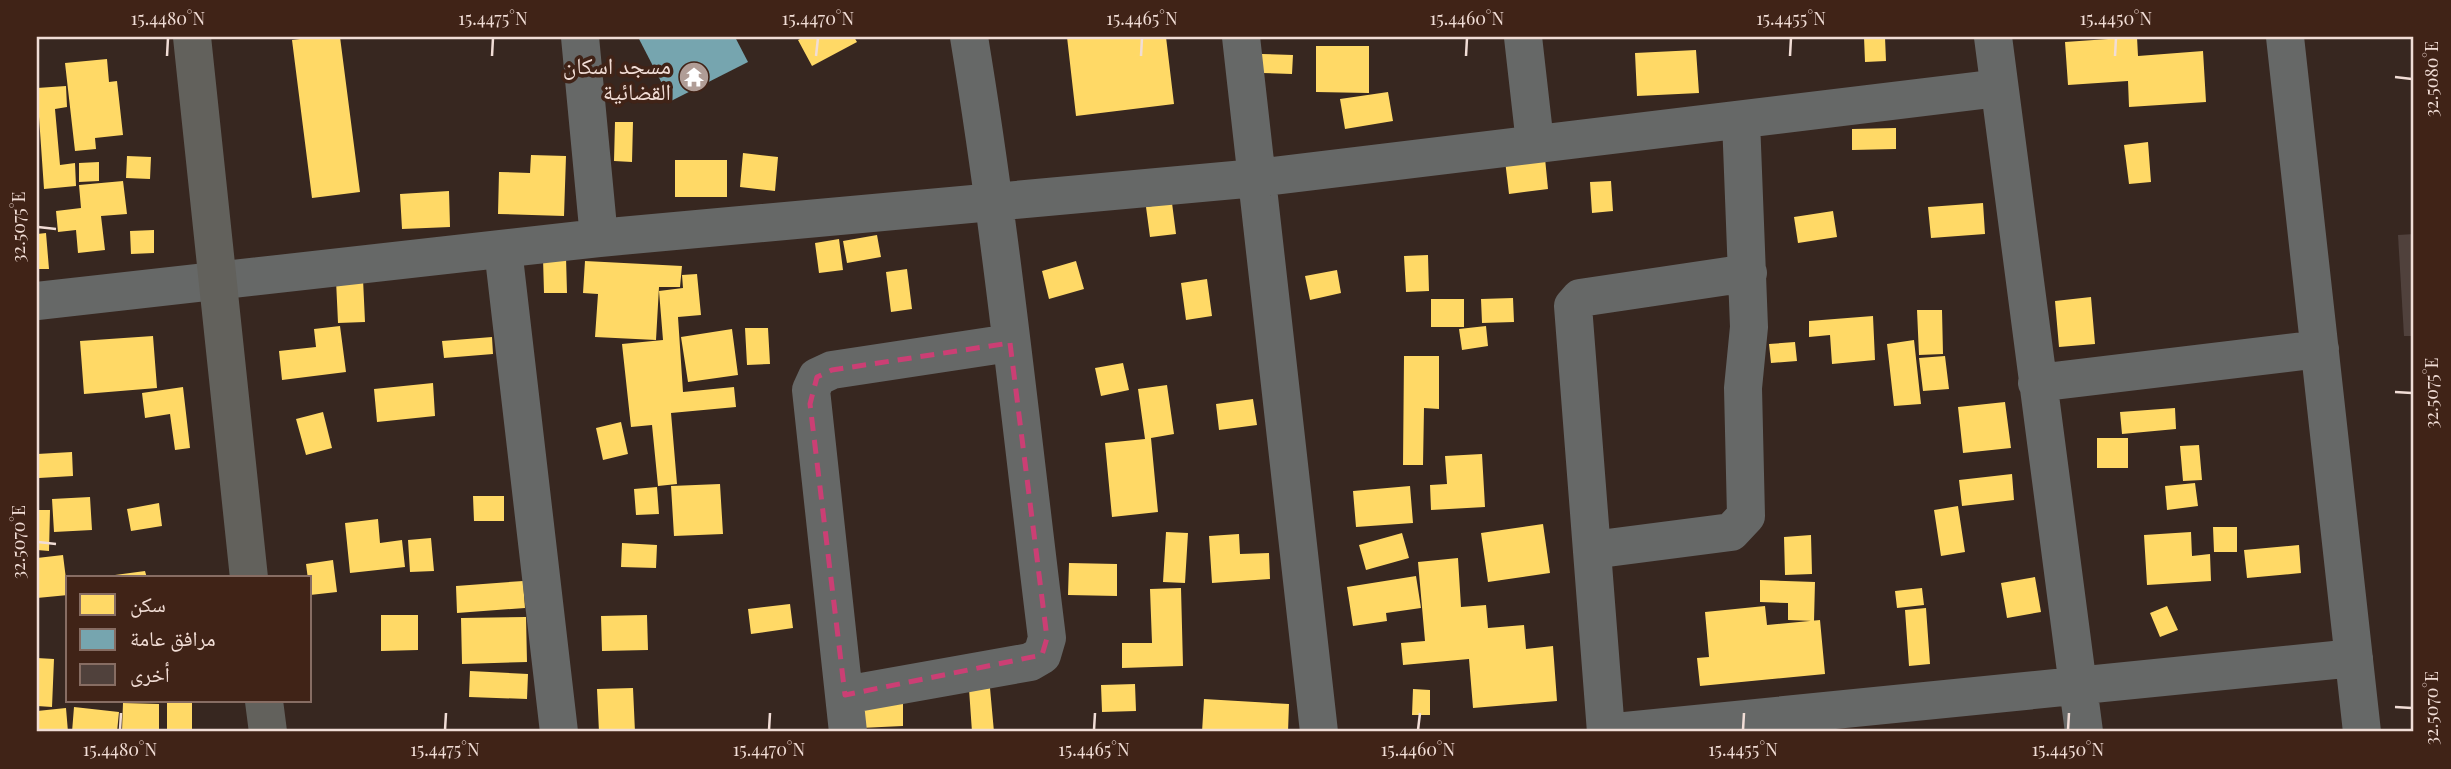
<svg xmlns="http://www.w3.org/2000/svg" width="2451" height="769" viewBox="0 0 2451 769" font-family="'Playfair Display','Noto Naskh Arabic',serif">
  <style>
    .homes { fill: #ffd966 }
    .public { fill: #76a5af }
    .building { fill: #50413c }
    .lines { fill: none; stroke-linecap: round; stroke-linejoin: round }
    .street { stroke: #666867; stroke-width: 38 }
    .secondary { stroke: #62615c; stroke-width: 38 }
    .marked { fill: none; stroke: #cb3f74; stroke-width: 5; stroke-dasharray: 14 9; stroke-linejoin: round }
    .ticks { fill: none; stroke: #f1ddd6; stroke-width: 2.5 }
    .labels { text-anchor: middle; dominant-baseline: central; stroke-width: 7; stroke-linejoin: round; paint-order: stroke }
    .poi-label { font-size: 23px; fill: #f1ddd6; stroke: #402317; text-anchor: end }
    .neatline { fill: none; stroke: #f1ddd6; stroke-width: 2.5 }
    .ticks-label { font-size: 18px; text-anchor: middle; fill: #f1ddd6 }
  </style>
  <rect width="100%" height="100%" fill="#372720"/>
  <path class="homes" d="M 316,37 L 340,37 L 360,192 L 312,198 L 292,40 Z
    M 804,37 L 854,37 L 857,42 L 812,66 L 798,40 Z
    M 1067,37 L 1166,37 L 1174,104 L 1076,116 Z
    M 1864,37 L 1885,37 L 1886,61 L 1865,62 Z
    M 2137,37 L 2138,56 L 2203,51 L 2206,102 L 2129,107 L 2128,81 L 2068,85 L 2065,42 Z
    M 1316,46 L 1369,46 L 1369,93 L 1316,92 Z
    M 1696,50 L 1699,93 L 1637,96 L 1635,53 Z
    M 1262,54 L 1293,55 L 1292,74 L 1262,73 Z
    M 107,59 L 109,82 L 117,81 L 123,135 L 95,138 L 96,149 L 75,151 L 65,63 Z
    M 66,86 L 67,107 L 55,109 L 60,165 L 75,163 L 76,186 L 44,189 L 37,88 Z
    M 1388,92 L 1393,121 L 1345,129 L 1340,99 Z
    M 615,122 L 633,122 L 632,162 L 614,161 Z
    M 1896,128 L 1896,149 L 1852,150 L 1852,129 Z
    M 2148,142 L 2151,182 L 2129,184 L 2124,145 Z
    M 1544,148 L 1548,189 L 1509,194 L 1504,152 Z
    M 743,153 L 778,157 L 775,191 L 740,187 Z
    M 531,155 L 566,156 L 564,216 L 498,214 L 499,172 L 530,173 Z
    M 127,156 L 151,157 L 150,179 L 126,178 Z
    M 675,160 L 727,160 L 727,197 L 675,197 Z
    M 99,162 L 99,181 L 79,182 L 79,163 Z
    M 123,181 L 127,214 L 101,216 L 105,250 L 78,253 L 76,230 L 58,232 L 56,211 L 81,208 L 79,185 Z
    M 1611,181 L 1613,211 L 1592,213 L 1590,182 Z
    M 449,191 L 450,227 L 402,229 L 400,194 Z
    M 1172,203 L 1176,234 L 1150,237 L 1146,207 Z
    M 1983,203 L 1985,234 L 1931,238 L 1928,207 Z
    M 1833,211 L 1837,237 L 1798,243 L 1794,217 Z
    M 154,230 L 154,253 L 131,254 L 130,231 Z
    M 46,233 L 49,269 L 37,269 L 37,234 Z
    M 877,235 L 881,257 L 847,263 L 843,241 Z
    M 839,239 L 843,270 L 819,273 L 815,243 Z
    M 1428,255 L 1429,291 L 1406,292 L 1404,256 Z
    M 566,257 L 567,293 L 544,293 L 543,258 Z
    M 585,261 L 682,266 L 680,287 L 659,287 L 656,340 L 595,337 L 598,294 L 583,293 Z
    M 1076,261 L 1084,289 L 1049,299 L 1042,271 Z
    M 907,269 L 912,309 L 891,312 L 886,272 Z
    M 1337,270 L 1341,293 L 1310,300 L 1305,276 Z
    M 697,274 L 701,315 L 678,317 L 683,392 L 734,387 L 736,407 L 671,413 L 677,484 L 658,486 L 652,425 L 631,427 L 622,344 L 663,340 L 659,291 L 683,288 L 682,275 Z
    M 363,279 L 365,322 L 338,323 L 336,280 Z
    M 1207,279 L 1212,316 L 1186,320 L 1181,283 Z
    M 2091,297 L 2095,344 L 2059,347 L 2055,301 Z
    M 1513,298 L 1514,322 L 1482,323 L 1481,299 Z
    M 1431,299 L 1464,299 L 1464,327 L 1431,327 Z
    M 1917,310 L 1942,310 L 1943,354 L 1919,355 Z
    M 1873,316 L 1875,360 L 1832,364 L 1830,335 L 1809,337 L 1809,321 Z
    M 340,326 L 346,372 L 282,380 L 279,351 L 316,347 L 314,329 Z
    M 1486,326 L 1488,346 L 1462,350 L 1459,329 Z
    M 745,328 L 768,328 L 770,364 L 747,365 Z
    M 732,329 L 738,375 L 688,382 L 681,337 Z
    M 153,336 L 157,388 L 84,394 L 80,341 Z
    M 492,337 L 493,354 L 444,358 L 442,341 Z
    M 1914,340 L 1921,404 L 1894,406 L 1887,344 Z
    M 1795,342 L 1797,361 L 1771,363 L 1769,344 Z
    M 1404,356 L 1439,356 L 1439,409 L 1424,408 L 1423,465 L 1403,465 Z
    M 1945,356 L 1949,389 L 1923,391 L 1919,358 Z
    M 1123,363 L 1129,390 L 1101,396 L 1095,368 Z
    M 433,383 L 435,416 L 377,422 L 374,389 Z
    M 1167,385 L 1174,434 L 1151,438 L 1158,512 L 1112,517 L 1105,443 L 1145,439 L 1138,389 Z
    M 183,387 L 190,448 L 175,450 L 170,414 L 145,418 L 142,393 Z
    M 1253,399 L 1257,425 L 1219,430 L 1216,404 Z
    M 2005,402 L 2011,448 L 1963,453 L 1958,407 Z
    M 2175,408 L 2176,429 L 2122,434 L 2120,412 Z
    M 323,412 L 332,448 L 306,455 L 296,419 Z
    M 621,422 L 628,454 L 603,460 L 596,428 Z
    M 2097,438 L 2128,438 L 2128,468 L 2097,468 Z
    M 2199,445 L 2202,480 L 2183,481 L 2180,446 Z
    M 72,452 L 73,476 L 39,478 L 37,454 Z
    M 1482,454 L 1485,507 L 1431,510 L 1430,485 L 1447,484 L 1445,456 Z
    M 2012,474 L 2014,500 L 1962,506 L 1959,480 Z
    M 2195,483 L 2198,506 L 2167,510 L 2165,486 Z
    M 720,484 L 723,534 L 674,536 L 671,486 Z
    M 1410,486 L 1413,523 L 1356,527 L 1353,491 Z
    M 657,487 L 659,514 L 636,515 L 634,489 Z
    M 473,496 L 504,496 L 504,521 L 474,521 Z
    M 90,497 L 92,530 L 54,532 L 52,499 Z
    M 159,503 L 162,526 L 131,531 L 127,509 Z
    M 1958,506 L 1965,552 L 1941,556 L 1934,510 Z
    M 37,510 L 50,510 L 49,551 L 37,550 Z
    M 378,519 L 380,543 L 402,540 L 405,567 L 350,573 L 345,523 Z
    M 1543,524 L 1550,573 L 1488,582 L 1481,533 Z
    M 2213,527 L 2237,527 L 2237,552 L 2214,552 Z
    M 1166,532 L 1188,533 L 1185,583 L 1163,582 Z
    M 2191,532 L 2192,556 L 2210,554 L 2211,581 L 2147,585 L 2144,535 Z
    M 1402,533 L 1409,558 L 1366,570 L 1359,545 Z
    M 1239,534 L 1240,554 L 1269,553 L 1270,579 L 1212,583 L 1209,536 Z
    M 1811,535 L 1812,574 L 1785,575 L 1784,537 Z
    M 431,538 L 434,571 L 410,572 L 408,540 Z
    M 622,543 L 657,545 L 656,568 L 621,567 Z
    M 2299,545 L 2301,573 L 2247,578 L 2244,550 Z
    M 63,555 L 68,595 L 37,598 L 37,558 Z
    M 1458,558 L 1461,607 L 1486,605 L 1488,628 L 1524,625 L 1526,649 L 1553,646 L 1557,701 L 1473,708 L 1469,659 L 1403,665 L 1401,643 L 1425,641 L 1418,562 Z
    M 333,560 L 337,592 L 310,595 L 306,564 Z
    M 1069,563 L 1117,564 L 1117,596 L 1068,595 Z
    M 145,571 L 147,578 L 116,578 L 115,575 Z
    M 1416,576 L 1421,608 L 1386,613 L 1387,621 L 1353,626 L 1347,587 Z
    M 2035,577 L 2041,612 L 2007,618 L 2001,583 Z
    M 1760,580 L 1815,582 L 1814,621 L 1788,620 L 1788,603 L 1760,602 Z
    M 523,581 L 525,608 L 457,613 L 456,586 Z
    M 1181,588 L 1183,666 L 1122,668 L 1122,643 L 1152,643 L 1150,589 Z
    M 1922,588 L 1924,605 L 1897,608 L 1895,591 Z
    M 790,604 L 793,628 L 751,634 L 748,609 Z
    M 1765,606 L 1767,625 L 1820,620 L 1825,674 L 1700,686 L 1697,658 L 1709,657 L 1705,612 Z
    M 2167,606 L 2178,630 L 2160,637 L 2150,613 Z
    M 1926,608 L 1930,664 L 1909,666 L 1905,610 Z
    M 381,615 L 418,615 L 418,650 L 381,651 Z
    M 647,615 L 648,650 L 602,651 L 601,616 Z
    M 526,617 L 527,662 L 462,664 L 461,618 Z
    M 37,658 L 54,659 L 52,707 L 37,706 Z
    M 470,671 L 528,674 L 527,699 L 469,697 Z
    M 1135,684 L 1136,711 L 1102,712 L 1101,685 Z
    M 633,688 L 635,732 L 599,732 L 597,689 Z
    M 990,688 L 994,732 L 972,732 L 969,689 Z
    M 1413,689 L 1430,690 L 1430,715 L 1412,715 Z
    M 903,698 L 903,726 L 860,728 L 858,700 Z
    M 1204,699 L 1289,704 L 1288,732 L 1202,732 Z
    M 123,703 L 159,704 L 159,732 L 122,731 Z
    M 167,703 L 192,703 L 192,730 L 167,730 Z
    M 74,707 L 119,712 L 117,732 L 72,732 Z
    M 66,708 L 68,732 L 37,732 L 37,711 Z"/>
  <path class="public" d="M 638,37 L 735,37 L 748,62 L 671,101 Z"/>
  <path class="building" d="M 2414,234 L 2414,336 L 2404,336 L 2398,235 Z"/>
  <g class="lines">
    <path class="street" d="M 580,37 L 599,238
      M 1241,37 L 1319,732
      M 1523,37 L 1535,143
      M 1993,37 L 2084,732
      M 2285,37 L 2362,732
      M 503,249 L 559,732
      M 37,301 L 599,238 L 1256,178 L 1999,88
      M 2037,383 L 2320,349
      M 1592,550 L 1731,532 L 1746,516 L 1743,388 L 1749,327 L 1741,120
      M 845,695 L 1030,662 L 1042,655 L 1047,638 C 1022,437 1002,236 969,37
      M 848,732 L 811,390 L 817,377 L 832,370 L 1010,343
      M 1606,732 L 1573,306 L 1580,298 L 1748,273
      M 1615,732 L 2354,658"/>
    <path class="secondary" d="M 192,37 L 249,578
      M 264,701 L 268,732"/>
  </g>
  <path class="marked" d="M 1010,343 L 1047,638 L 1042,655 L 845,695 L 810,404 L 817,377 L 832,370 Z"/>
  <path class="ticks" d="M 167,56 L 168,38M 492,56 L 493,38M 816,56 L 818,38M 1141,56 L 1142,38M 1466,56 L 1467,38M 1790,56 L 1791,38M 2115,56 L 2116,38M 2395,77 L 2412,79M 38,227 L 56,229M 2395,392 L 2412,393M 38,542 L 56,544M 2395,707 L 2412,708M 120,730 L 121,713M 445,730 L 446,713M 769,730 L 770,713M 1094,730 L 1095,713M 1418,730 L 1420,713M 1743,730 L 1744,713M 2068,730 L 2069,713"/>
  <defs>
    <g id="temple-disc" transform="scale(1.575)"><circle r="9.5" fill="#b09d96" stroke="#402317"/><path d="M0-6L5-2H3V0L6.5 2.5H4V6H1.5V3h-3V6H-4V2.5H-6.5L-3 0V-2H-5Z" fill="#fff"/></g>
  </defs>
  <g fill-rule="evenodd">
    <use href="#temple-disc" x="694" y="77"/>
  </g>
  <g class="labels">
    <g class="poi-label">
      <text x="671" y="64">مسجد اسكان<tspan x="671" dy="26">القضائية</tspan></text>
    </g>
  </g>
  <rect width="2451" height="769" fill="none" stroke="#402317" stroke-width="77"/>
  <rect x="66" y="576" width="245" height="126" fill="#402317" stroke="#876d63" stroke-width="2"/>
  <rect x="80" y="594" width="35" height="21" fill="#ffd966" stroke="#876d63" stroke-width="2"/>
  <text x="130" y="612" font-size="21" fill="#f1ddd6">سكن</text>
  <rect x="80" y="629" width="35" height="21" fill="#76a5af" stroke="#876d63" stroke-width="2"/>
  <text x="130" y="646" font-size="21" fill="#f1ddd6">مرافق عامة</text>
  <rect x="80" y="664" width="35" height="21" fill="#50413c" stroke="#876d63" stroke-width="2"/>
  <text x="130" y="682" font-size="21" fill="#f1ddd6">أخرى</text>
  <rect x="38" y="38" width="2374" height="692" class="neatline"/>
  <g class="ticks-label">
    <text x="168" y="25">15.4480°N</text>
    <text x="493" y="25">15.4475°N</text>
    <text x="818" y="25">15.4470°N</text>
    <text x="1142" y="25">15.4465°N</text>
    <text x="1467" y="25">15.4460°N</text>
    <text x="1791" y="25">15.4455°N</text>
    <text x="2116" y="25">15.4450°N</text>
    <text transform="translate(2432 79) rotate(-90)" y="6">32.5080°E</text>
    <text transform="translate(19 227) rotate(-90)" y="6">32.5075°E</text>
    <text transform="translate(2432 393) rotate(-90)" y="6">32.5075°E</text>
    <text transform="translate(19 542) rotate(-90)" y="6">32.5070°E</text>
    <text transform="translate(2432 708) rotate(-90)" y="6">32.5070°E</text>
    <text x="120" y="756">15.4480°N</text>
    <text x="445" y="756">15.4475°N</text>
    <text x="769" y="756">15.4470°N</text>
    <text x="1094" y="756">15.4465°N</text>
    <text x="1418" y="756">15.4460°N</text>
    <text x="1743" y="756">15.4455°N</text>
    <text x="2068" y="756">15.4450°N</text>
  </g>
</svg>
